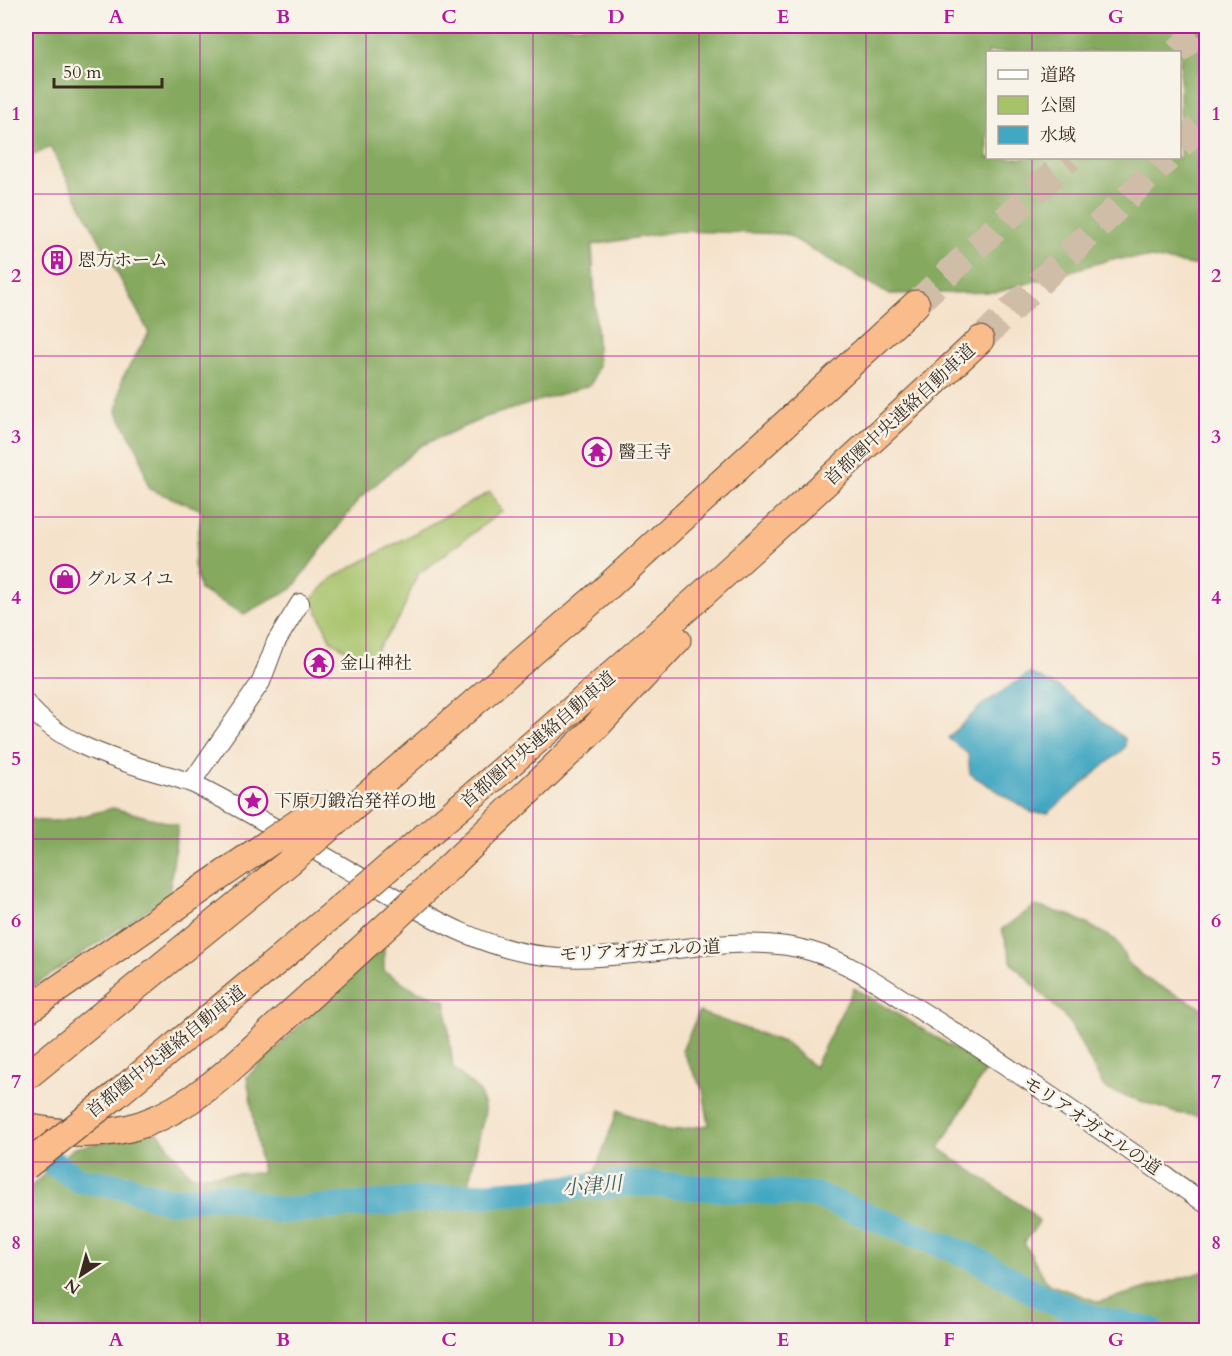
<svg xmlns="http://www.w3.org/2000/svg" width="1232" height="1356" viewBox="0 0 1232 1356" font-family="Cardo,'Noto Serif JP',serif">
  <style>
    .green { fill: #a7c36a; stroke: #717644; stroke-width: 1.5 }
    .forest { fill: #85a95e; stroke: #606a3e; stroke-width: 1.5; fill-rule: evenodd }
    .water { fill: #42a7c2; stroke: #3e6870; stroke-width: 1.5 }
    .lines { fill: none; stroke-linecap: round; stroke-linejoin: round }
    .river { stroke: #42a7c2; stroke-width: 26 }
    .highway-tunnel { stroke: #d0bda8; stroke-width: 27; stroke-dasharray: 27 14; stroke-linecap: butt }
    .minor-casing { stroke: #574638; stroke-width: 20 }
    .highway-casing { stroke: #574638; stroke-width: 29 }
    .minor { stroke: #fff; stroke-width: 18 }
    .highway { stroke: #fabc8b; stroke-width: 27 }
    .highway-bridge-casing { stroke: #574638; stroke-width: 29; stroke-linecap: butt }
    .highway-bridge { stroke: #fabc8b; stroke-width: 27 }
    .grid { fill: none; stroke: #b5179e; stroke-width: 1.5; stroke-opacity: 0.55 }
    .labels { text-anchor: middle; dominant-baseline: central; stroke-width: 5; stroke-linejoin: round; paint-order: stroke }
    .poi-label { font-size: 18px; fill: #3b2a1e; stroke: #f7f3e8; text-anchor: start }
    .street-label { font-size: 18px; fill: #3b2a1e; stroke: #f7f3e8 }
    .water-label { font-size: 20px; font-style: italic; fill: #3e5c60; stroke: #f7f3e8 }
    .neatline { fill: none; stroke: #b5179e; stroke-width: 2 }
    .grid-label { font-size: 20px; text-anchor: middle; font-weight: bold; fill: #b5179e }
  </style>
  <rect width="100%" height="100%" fill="#f7f3e8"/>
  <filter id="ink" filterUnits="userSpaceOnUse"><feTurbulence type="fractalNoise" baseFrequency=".0167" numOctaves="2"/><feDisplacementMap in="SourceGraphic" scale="12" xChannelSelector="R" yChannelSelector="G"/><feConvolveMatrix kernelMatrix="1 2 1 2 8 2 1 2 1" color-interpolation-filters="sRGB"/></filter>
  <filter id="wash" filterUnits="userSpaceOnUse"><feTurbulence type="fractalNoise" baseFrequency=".008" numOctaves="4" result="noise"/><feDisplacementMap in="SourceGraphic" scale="24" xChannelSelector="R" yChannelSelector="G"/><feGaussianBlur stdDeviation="1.35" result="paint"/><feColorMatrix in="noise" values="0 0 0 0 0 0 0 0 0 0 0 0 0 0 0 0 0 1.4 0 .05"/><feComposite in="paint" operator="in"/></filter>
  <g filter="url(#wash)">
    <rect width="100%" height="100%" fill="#f5e2ca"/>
    <path class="green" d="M 490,492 L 502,511 L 417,575 L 400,617 L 368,662 L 331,641 L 312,599 L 332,578 Z"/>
    <path class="forest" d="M 26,26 L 1206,26 L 1206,267 L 1150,258 L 1112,259 L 998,292 L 888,294 L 786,234 L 677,231 L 592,245 L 598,365 L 591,385 L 486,417 L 420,446 L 359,499 L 292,589 L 244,614 L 200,590 L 194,565 L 202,510 L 149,489 L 139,452 L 117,412 L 122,379 L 149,333 L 50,147 L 26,159 ZM 988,52 L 1180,52 L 1180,158 L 988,158 Z
      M 113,808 L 178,825 L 169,895 L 26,991 L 26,817 C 45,828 92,814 113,808 Z
      M 1035,906 L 1072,916 L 1116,940 L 1128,963 L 1150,981 L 1206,1010 L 1206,1117 L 1176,1113 L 1105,1089 L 1068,1020 L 1012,963 L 1002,929 Z
      M 384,943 L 384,971 L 417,991 L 445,1000 L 453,1068 L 480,1092 L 485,1111 L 464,1202 L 595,1172 L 618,1110 L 669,1131 L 709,1125 L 703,1090 L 682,1051 L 699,1012 L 786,1043 L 814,1067 L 854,988 L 987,1068 L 939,1148 L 1028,1210 L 1039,1222 L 1024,1243 L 1048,1284 L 1099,1302 L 1206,1271 L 1206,1330 L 26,1330 L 26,1191 L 74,1148 L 158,1132 L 190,1175 L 262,1173 L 247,1077 Z"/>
    <path class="water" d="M 1029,673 L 1060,688 L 1125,739 L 1125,747 L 1121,751 L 1048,813 L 1033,813 L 970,774 L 968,754 L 948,738 L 981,706 Z"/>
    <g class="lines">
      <path class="river" d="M 26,1138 L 44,1157 L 79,1180 L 126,1187 L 168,1201 L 223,1195 L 280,1211 L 633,1183 L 816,1195 L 972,1257 L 1046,1299 L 1094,1318 L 1151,1330"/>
    </g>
  </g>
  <g filter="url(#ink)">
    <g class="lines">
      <path class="highway-tunnel" d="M 1177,52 L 1204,26
        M 1180,146 L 1206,119
        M 916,304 L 1070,158
        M 980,340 L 1168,158"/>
      <g class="minor-casing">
        <path id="minor" d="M 26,703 C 58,742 105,756 152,771 C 167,775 182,779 196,785 C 253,814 309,847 364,879 C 422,912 478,949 546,956 C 629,966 728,928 810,951 C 853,963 889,991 926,1014 C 1022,1074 1114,1140 1206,1204
          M 191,783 L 261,682 L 276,642 L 300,603"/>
      </g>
      <g class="highway-casing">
        <path id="highway" d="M 343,816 L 601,593 L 916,304
          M 409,850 C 604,685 793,515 980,340
          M 445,871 L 591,732 L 677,640
          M 26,1011 L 264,846
          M 26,1077 L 289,862
          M 116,1095 L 354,897
          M 26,1127 C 64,1135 106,1137 143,1124 C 197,1105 238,1062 279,1024 C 317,990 354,956 391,922"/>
      </g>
      <use href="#minor" class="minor"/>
      <use href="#highway" class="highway"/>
      <g class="highway-bridge-casing">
        <path id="highway-bridge" d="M 264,846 L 326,804
          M 289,862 L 343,816
          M 354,897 L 409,850
          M 391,922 L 445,871
          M 26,1166 L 116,1095"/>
      </g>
      <use href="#highway-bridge" class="highway-bridge"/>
    </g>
  </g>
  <path class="grid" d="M 200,26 L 200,1330M 366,26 L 366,1330M 533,26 L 533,1330M 699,26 L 699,1330M 866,26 L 866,1330M 1032,26 L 1032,52M 1032,158 L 1032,1330M 26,194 L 1206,194M 26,356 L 1206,356M 26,517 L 1206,517M 26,678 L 1206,678M 26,839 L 1206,839M 26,1000 L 1206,1000M 26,1162 L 1206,1162"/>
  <defs>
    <g id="building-ring" transform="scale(1.5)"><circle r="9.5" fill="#f7f3e8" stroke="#b5179e" stroke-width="1.5"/><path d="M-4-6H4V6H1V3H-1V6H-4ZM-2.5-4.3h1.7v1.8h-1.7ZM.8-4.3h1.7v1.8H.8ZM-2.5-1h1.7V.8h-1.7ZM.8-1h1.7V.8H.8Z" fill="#b5179e"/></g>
    <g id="temple-ring" transform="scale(1.5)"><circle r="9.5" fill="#f7f3e8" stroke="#b5179e" stroke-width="1.5"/><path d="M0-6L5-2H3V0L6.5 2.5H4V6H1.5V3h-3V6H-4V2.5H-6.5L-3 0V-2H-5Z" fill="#b5179e"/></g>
    <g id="shop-ring" transform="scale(1.5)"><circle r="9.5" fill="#f7f3e8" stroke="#b5179e" stroke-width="1.5"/><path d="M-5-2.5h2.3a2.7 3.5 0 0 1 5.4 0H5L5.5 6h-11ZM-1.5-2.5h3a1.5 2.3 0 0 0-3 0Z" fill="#b5179e"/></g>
    <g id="sight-ring" transform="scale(1.5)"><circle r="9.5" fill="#f7f3e8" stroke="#b5179e" stroke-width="1.5"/><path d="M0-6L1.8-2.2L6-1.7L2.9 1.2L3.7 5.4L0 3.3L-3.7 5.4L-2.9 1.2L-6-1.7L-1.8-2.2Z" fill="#b5179e"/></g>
  </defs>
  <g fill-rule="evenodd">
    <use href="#building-ring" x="57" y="260"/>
    <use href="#temple-ring" x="597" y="452"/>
    <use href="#shop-ring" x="65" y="579"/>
    <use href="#temple-ring" x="319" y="663"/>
    <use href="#sight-ring" x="253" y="801"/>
  </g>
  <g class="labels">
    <g class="poi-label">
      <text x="78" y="260">恩方ホーム</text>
      <text x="618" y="452">醫王寺</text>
      <text x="86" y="579">グルヌイユ</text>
      <text x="340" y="663">金山神社</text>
      <text x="274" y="801">下原刀鍛冶発祥の地</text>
    </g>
    <g class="street-label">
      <text transform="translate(900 415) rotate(-43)">首都圏中央連絡自動車道</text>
      <text transform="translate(538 740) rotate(-41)">首都圏中央連絡自動車道</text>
      <text transform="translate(640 951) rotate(-3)">モリアオガエルの道</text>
      <text transform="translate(166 1052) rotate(-39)">首都圏中央連絡自動車道</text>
      <text transform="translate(1092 1126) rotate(34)">モリアオガエルの道</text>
    </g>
    <g class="water-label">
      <text transform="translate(592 1186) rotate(-5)">小津川</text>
    </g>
  </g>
  <rect width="1232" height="1356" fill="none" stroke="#f7f3e8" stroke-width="66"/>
  <rect x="986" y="51" width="195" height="108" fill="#f7f3e8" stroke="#aca397" stroke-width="1.5"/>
  <rect x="998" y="70" width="30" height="9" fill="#ffffff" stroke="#aca397" stroke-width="1.5"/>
  <text x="1040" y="81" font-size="18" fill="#3b2a1e">道路</text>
  <rect x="998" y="96" width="30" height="18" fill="#a7c36a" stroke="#aca397" stroke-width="1.5"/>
  <text x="1040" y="111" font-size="18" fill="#3b2a1e">公園</text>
  <rect x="998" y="126" width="30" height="18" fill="#42a7c2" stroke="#aca397" stroke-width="1.5"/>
  <text x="1040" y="141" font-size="18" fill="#3b2a1e">水域</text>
  <g transform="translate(81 1275) rotate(216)" stroke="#f7f3e8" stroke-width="4.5" paint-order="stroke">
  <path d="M0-4.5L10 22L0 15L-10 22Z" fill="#3b2a1e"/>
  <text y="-9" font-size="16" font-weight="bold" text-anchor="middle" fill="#3b2a1e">N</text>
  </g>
  <path d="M54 78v9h108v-9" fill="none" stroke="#3b2a1e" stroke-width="3"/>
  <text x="63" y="78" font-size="18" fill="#3b2a1e" stroke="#f7f3e8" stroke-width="4.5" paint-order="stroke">50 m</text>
  <rect x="33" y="33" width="1166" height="1290" class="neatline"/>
  <g class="grid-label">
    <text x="116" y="23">A</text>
    <text x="283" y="23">B</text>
    <text x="449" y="23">C</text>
    <text x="616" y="23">D</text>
    <text x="783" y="23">E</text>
    <text x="949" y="23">F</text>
    <text x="1116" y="23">G</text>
    <text x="16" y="120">1</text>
    <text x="1216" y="120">1</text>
    <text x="16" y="282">2</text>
    <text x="1216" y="282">2</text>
    <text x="16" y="443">3</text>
    <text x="1216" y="443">3</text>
    <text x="16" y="604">4</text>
    <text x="1216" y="604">4</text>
    <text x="16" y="765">5</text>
    <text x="1216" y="765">5</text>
    <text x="16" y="927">6</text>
    <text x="1216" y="927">6</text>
    <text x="16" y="1088">7</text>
    <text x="1216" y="1088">7</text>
    <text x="16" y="1249">8</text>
    <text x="1216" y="1249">8</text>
    <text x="116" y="1346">A</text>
    <text x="283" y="1346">B</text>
    <text x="449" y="1346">C</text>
    <text x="616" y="1346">D</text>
    <text x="783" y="1346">E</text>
    <text x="949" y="1346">F</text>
    <text x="1116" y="1346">G</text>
  </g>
</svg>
